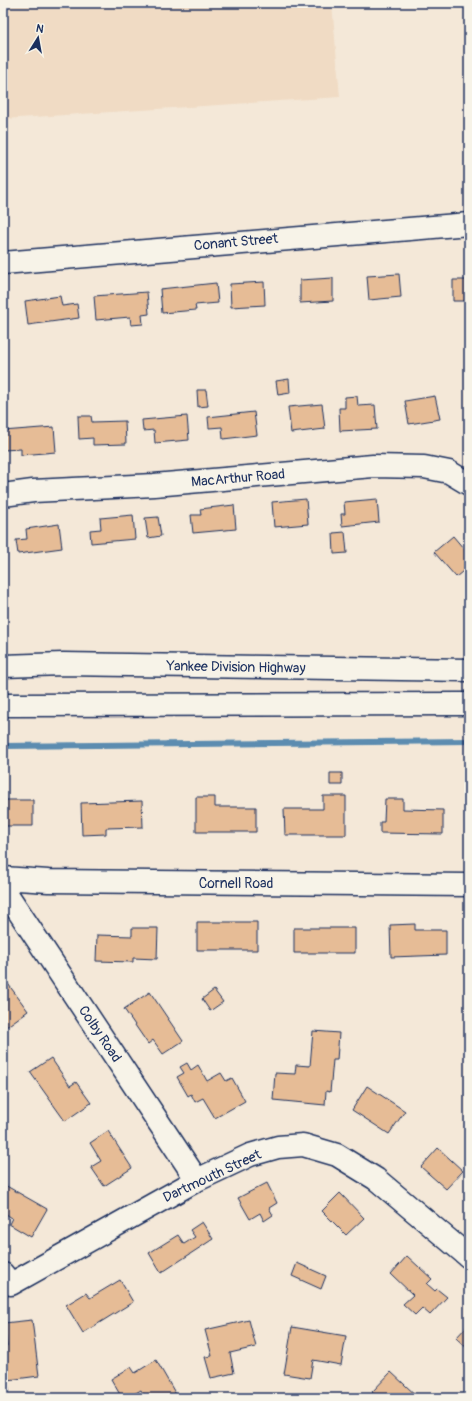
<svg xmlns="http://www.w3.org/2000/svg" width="472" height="1401" viewBox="0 0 472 1401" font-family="Pangolin,sans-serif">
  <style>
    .built { fill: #f0dbc4 }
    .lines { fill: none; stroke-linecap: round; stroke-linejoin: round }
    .stream { stroke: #5b8cb0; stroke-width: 6 }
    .building { fill: #e6bc96; stroke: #1b2f5e }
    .street-casing { stroke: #1b2f5e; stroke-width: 25 }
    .secondary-casing { stroke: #1b2f5e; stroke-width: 25 }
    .highway-casing { stroke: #1b2f5e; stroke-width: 25 }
    .street { stroke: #f7f3e8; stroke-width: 22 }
    .secondary { stroke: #f7f3e8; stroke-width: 22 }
    .highway { stroke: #f7f3e8; stroke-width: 22 }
    .labels { text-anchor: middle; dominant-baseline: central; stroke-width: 3; stroke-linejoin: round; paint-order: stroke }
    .street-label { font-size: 14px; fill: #1b2f5e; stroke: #f7f3e8 }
  </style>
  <rect width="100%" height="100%" fill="#f4e8d8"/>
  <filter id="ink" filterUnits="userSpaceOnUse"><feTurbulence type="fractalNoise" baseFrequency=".025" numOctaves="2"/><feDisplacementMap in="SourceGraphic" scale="8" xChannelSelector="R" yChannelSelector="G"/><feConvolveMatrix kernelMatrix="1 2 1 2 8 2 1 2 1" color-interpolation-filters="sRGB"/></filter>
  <g filter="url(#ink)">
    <path class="built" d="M 3,3 L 332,3 L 340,97 L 3,119 Z"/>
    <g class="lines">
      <path class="stream" d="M 3,746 L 469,741"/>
    </g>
    <path class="building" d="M 399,274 L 401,297 L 369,300 L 367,276 Z
      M 333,278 L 333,301 L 300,303 L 300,280 Z
      M 453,280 L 469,280 L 469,301 L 453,301 Z
      M 264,282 L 265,305 L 231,307 L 230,284 Z
      M 216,283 L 218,303 L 195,305 L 196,310 L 162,313 L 160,289 Z
      M 147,292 L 149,314 L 142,315 L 143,324 L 131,325 L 130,317 L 96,320 L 94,296 Z
      M 60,296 L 62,306 L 77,304 L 79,318 L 28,325 L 25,301 Z
      M 289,379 L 290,393 L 278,395 L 276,381 Z
      M 197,390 L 206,390 L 208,406 L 198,407 Z
      M 357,396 L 358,406 L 375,405 L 377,429 L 340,431 L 339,408 L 345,408 L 345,397 Z
      M 435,396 L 440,419 L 409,424 L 405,401 Z
      M 322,404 L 325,429 L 291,433 L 288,407 Z
      M 254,412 L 257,435 L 223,439 L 222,427 L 209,428 L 208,417 Z
      M 78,416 L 91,416 L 92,422 L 125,421 L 126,444 L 93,445 L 93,438 L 79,439 Z
      M 187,416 L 189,440 L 155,443 L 154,430 L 143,431 L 142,420 Z
      M 54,427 L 56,452 L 21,455 L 21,449 L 3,450 L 3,431 Z
      M 306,499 L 308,524 L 274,527 L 272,502 Z
      M 377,499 L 379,522 L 342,526 L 341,514 L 345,514 L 344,502 Z
      M 234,505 L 236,529 L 193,533 L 191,515 L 201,515 L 200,509 Z
      M 133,515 L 135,539 L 91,543 L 90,530 L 101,529 L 100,518 Z
      M 158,517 L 161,536 L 148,538 L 145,518 Z
      M 59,524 L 62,548 L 18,554 L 16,540 L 27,539 L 26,529 Z
      M 345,532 L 347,553 L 334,554 L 333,533 Z
      M 453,536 L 469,555 L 469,566 L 456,577 L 434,552 Z
      M 330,773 L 342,773 L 342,785 L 330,785 Z
      M 323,796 L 346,796 L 346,835 L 285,835 L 284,809 L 323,809 Z
      M 196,797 L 215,797 L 215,807 L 256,807 L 256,832 L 196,832 Z
      M 385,799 L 403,799 L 403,809 L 443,810 L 443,834 L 380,833 L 380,822 L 384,822 Z
      M 3,800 L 33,800 L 33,826 L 3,826 Z
      M 142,801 L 143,827 L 106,828 L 106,834 L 82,835 L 81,803 Z
      M 197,922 L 257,922 L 257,950 L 197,950 Z
      M 415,924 L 415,930 L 446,930 L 446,955 L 391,957 L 390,925 Z
      M 132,928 L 158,928 L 157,959 L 133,958 L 133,962 L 96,961 L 97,935 L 132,936 Z
      M 294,928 L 355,928 L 355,953 L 294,953 Z
      M 3,977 L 28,1011 L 6,1027 L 3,1023 Z
      M 214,990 L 223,1002 L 210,1011 L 202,999 Z
      M 150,992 L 183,1041 L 163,1054 L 153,1040 L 148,1044 L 124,1009 Z
      M 313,1031 L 339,1033 L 337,1060 L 333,1060 L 330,1092 L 326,1091 L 325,1105 L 273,1100 L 275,1073 L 295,1074 L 296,1065 L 310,1066 Z
      M 51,1058 L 70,1086 L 76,1082 L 91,1103 L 65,1121 L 30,1072 Z
      M 187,1063 L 191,1070 L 198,1065 L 207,1081 L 221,1073 L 226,1081 L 232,1078 L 245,1101 L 215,1118 L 203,1098 L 195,1102 L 191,1094 L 188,1096 L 177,1077 L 184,1073 L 180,1067 Z
      M 367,1086 L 405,1111 L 389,1134 L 352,1110 Z
      M 108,1131 L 132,1168 L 104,1186 L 91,1167 L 101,1161 L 90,1143 Z
      M 438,1148 L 463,1171 L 446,1189 L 421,1167 Z
      M 267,1183 L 277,1203 L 269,1208 L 273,1215 L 264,1221 L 260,1213 L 250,1219 L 238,1198 Z
      M 3,1184 L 47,1209 L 31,1237 L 9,1224 L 12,1218 L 3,1212 Z
      M 340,1193 L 364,1218 L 346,1235 L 322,1211 Z
      M 202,1222 L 213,1239 L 161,1273 L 149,1253 L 178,1235 L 184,1244 L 195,1237 L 190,1230 Z
      M 407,1256 L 432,1279 L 427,1284 L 435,1291 L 437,1289 L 447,1297 L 430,1315 L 422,1308 L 415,1315 L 403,1304 L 413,1295 L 391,1274 Z
      M 297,1263 L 326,1276 L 321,1289 L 292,1276 Z
      M 120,1280 L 133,1302 L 83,1333 L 66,1305 L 86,1293 L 90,1298 Z
      M 32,1320 L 39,1376 L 8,1380 L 9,1391 L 3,1392 L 3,1346 L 7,1346 L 4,1323 Z
      M 249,1320 L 256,1347 L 230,1353 L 234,1373 L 211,1378 L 205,1357 L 212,1356 L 205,1330 Z
      M 469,1324 L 469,1350 L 456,1338 Z
      M 292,1327 L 346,1336 L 341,1365 L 313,1360 L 310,1378 L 284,1374 Z
      M 156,1360 L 178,1398 L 146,1398 L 141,1390 L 127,1398 L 122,1398 L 111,1379 L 131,1367 L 135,1373 Z
      M 391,1372 L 419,1398 L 378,1398 L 372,1392 Z"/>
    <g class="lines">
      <g class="street-casing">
        <path id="street" d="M 3,495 L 33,491 L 154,485 L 373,466 L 424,467 L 449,472 L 469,484
          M 3,878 L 48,881 L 469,885
          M 3,888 L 197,1180
          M 3,1274 L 11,1284 L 197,1180 L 250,1155 L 278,1147 L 303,1145 L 337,1155 L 376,1179 L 469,1257"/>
      </g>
      <g class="secondary-casing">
        <path id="secondary" d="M 3,263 L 469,224"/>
      </g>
      <g class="highway-casing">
        <path id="highway" d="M 3,666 L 63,664 L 469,670
          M 3,705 L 469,704"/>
      </g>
      <use href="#street" class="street"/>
      <use href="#secondary" class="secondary"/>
      <use href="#highway" class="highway"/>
    </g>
  </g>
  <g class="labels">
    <g class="street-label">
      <text transform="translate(236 242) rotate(-5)">Conant Street</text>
      <text transform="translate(238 478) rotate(-5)">MacArthur Road</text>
      <text transform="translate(236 667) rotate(1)">Yankee Division Highway</text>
      <text x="236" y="883">Cornell Road</text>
      <text transform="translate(100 1034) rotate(56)">Colby Road</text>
      <text transform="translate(212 1176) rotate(-25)">Dartmouth Street</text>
    </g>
  </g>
  <rect width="472" height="1401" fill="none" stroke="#f7f3e8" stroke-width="16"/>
  <rect x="8" y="8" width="456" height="1385" fill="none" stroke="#1b2f5e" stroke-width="1.5" filter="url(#ink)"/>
  <g transform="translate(38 38) rotate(11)" stroke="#f7f3e8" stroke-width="3" paint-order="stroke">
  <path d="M0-3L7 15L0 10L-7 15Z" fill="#1b2f5e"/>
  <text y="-6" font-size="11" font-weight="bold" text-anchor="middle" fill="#1b2f5e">N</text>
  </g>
</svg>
